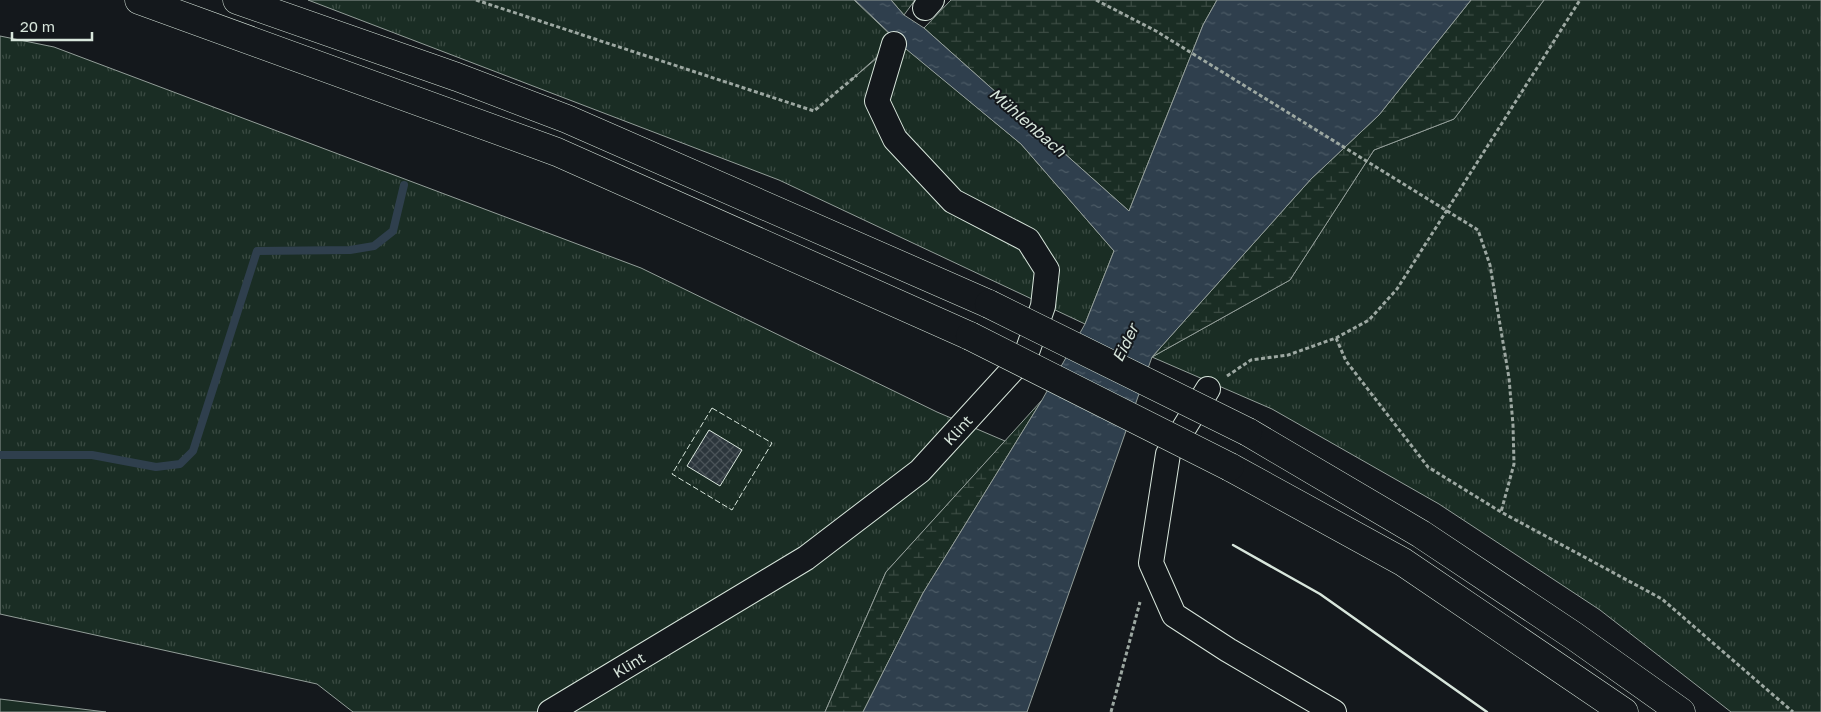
<svg xmlns="http://www.w3.org/2000/svg" width="1821" height="712" viewBox="0 0 1821 712" font-family="'Golos Text',sans-serif">
  <style>
    .grass { fill: url(#grass-tufts); stroke: #939e99 }
    .wetland { fill: url(#wetland-marsh); stroke: #939e99 }
    .pitch { fill: #1a2d24; stroke: #939e99 }
    .water { fill: url(#water-ripples); stroke: #939e99 }
    .lines { fill: none; stroke-linecap: round; stroke-linejoin: round }
    .stream { stroke: #2f3f4d; stroke-width: 8 }
    .building { fill: url(#building-cross-hatch); stroke: #d8e6dc }
    .minor-casing { stroke: #d8e6dc; stroke-width: 26 }
    .trunk-casing { stroke: #d8e6dc; stroke-width: 29 }
    .path { stroke: #9da8a2; stroke-width: 3; stroke-dasharray: 4 2.5; stroke-linecap: butt }
    .minor { stroke: #14181c; stroke-width: 24 }
    .trunk { stroke: #14181c; stroke-width: 28 }
    .trunk-bridge-casing { stroke: #d8e6dc; stroke-width: 29; stroke-linecap: butt }
    .trunk-bridge { stroke: #14181c; stroke-width: 28 }
    .fence { stroke: #d8e6dc; stroke-width: 1; stroke-dasharray: 6 2.5; stroke-linecap: butt }
    .wall { stroke: #d8e6dc; stroke-width: 2.5 }
    .labels { text-anchor: middle; dominant-baseline: central; stroke-width: 4; stroke-linejoin: round; paint-order: stroke }
    .street-label { font-size: 15px; fill: #d8e6dc; stroke: #14181c }
    .water-label { font-size: 16px; font-style: italic; fill: #d8e6dc; stroke: #14181c }
  </style>
  <defs>
    <pattern id="grass-tufts" width="24" height="20" patternUnits="userSpaceOnUse" patternTransform="scale(1.25)"><rect width="24" height="20" fill="#1a2d24"/><path d="M3 7l-1-3M5 7V3M7 7l1-3M15 17l-1-3M17 17v-4M19 17l1-3" fill="none" stroke="#3b4b43"/></pattern>
    <pattern id="wetland-marsh" width="20" height="14" patternUnits="userSpaceOnUse" patternTransform="scale(1.25)"><rect width="20" height="14" fill="#1a2d24"/><path d="M1 5h8M5 5V1M11 12h8M15 12V8" fill="none" stroke="#3b4b43"/></pattern>
    <pattern id="water-ripples" width="26" height="14" patternUnits="userSpaceOnUse" patternTransform="scale(1.25)"><rect width="26" height="14" fill="#2f3f4d"/><path d="M2 4q2-2 4 0t4 0M15 11q2-2 4 0t4 0" fill="none" stroke="#4c5b66"/></pattern>
    <pattern id="building-cross-hatch" width="8" height="8" patternUnits="userSpaceOnUse" patternTransform="scale(1.25)"><rect width="8" height="8" fill="#2c363c"/><path d="M0 0l8 8M0 8l8-8" fill="none" stroke="#4a5358"/></pattern>
  </defs>
  <rect width="100%" height="100%" fill="#14181c"/>
  <path class="grass" d="M 308,0 L 854,0 L 896,40 L 851,80 L 897,41 L 1021,144 L 1114,251 L 1085,324 L 779,180 Z
    M 1544,0 L 1821,0 L 1821,712 L 1731,712 L 1600,610 L 1439,504 L 1272,409 L 1152,357 L 1290,280 L 1374,150 L 1454,119 Z
    M 0,36 L 54,47 L 641,268 L 937,412 L 1005,441 L 886,572 L 825,712 L 353,712 L 317,684 L 0,614 Z"/>
  <path class="wetland" d="M 891,0 L 915,0 L 904,15 Z
    M 951,0 L 1217,0 L 1203,25 L 1129,211 L 924,28 Z
    M 1471,0 L 1544,0 L 1454,119 L 1374,150 L 1290,280 L 1152,357 L 1311,179 L 1379,115 Z
    M 1042,400 L 923,593 L 863,712 L 825,712 L 886,572 Z"/>
  <path class="pitch" d="M 0,699 L 106,712 L 0,712 Z"/>
  <path class="water" d="M 855,0 L 891,0 L 904,15 L 924,28 L 1129,211 L 1203,25 L 1217,0 L 1471,0 L 1379,115 L 1311,179 L 1152,357 L 1027,712 L 863,712 L 923,593 L 1042,400 L 1085,324 L 1114,251 L 1021,144 L 906,49 Z"/>
  <g class="lines">
    <path class="stream" d="M 0,455 L 92,455 L 156,467 L 180,464 L 193,451 L 257,251 L 350,250 L 374,246 L 393,231 L 404,185"/>
  </g>
  <path class="building" d="M 709,430 L 742,450 L 720,486 L 687,466 Z"/>
  <g class="lines">
    <g class="minor-casing">
      <g id="minor">
        <path d="M 925,8 L 932,0"/>
        <path d="M 1208,389 L 1168,454 L 1151,563 L 1174,615 L 1228,650 L 1334,712"/>
        <path id="s1" d="M 550,712 L 806,558 L 920,471 L 1026,355 L 1043,306 L 1047,270 L 1028,240 L 953,201 L 895,139 L 877,101 L 894,44"/>
      </g>
    </g>
    <g class="trunk-casing">
      <path id="trunk" d="M 139,0 L 557,152 L 970,336
        M 237,0 L 457,77 L 567,119 L 989,304
        M 1248,432 L 1421,534 L 1574,636 L 1681,712
        M 1230,467 L 1403,562 L 1624,712"/>
    </g>
    <path class="path" d="M 476,0 L 814,111 L 857,75
      M 1096,0 L 1156,31 L 1478,230 L 1490,265 L 1509,378 L 1513,425 L 1514,464 L 1501,512
      M 1336,338 L 1346,361 L 1428,467 L 1501,512 L 1662,599 L 1793,712
      M 1227,376 L 1251,360 L 1288,355 L 1336,338 L 1369,320 L 1397,289 L 1580,0
      M 1111,712 L 1140,602"/>
    <use href="#minor" class="minor"/>
    <use href="#trunk" class="trunk"/>
    <g class="trunk-bridge-casing">
      <path id="trunk-bridge" d="M 989,304 L 1248,432
        M 970,336 L 1230,467"/>
    </g>
    <use href="#trunk-bridge" class="trunk-bridge"/>
    <path class="fence" d="M 712,408 L 772,443 L 732,510 L 672,474 Z"/>
    <path class="wall" d="M 1233,545 L 1320,594 L 1487,712"/>
  </g>
  <g class="labels">
    <g class="street-label">
      <text stroke="none"><textPath href="#s1" startOffset="498">Klint</textPath></text>
      <text stroke="none"><textPath href="#s1" startOffset="92">Klint</textPath></text>
    </g>
    <g class="water-label">
      <text transform="translate(1028 122) rotate(41)">Mühlenbach</text>
      <text transform="translate(1125 343) rotate(-64)">Eider</text>
    </g>
  </g>
  <path d="M12 32v8h80v-8" fill="none" stroke="#d8e6dc" stroke-width="2.5"/>
  <text x="20" y="32" font-size="15" fill="#d8e6dc" stroke="#14181c" stroke-width="4" paint-order="stroke">20 m</text>
</svg>
